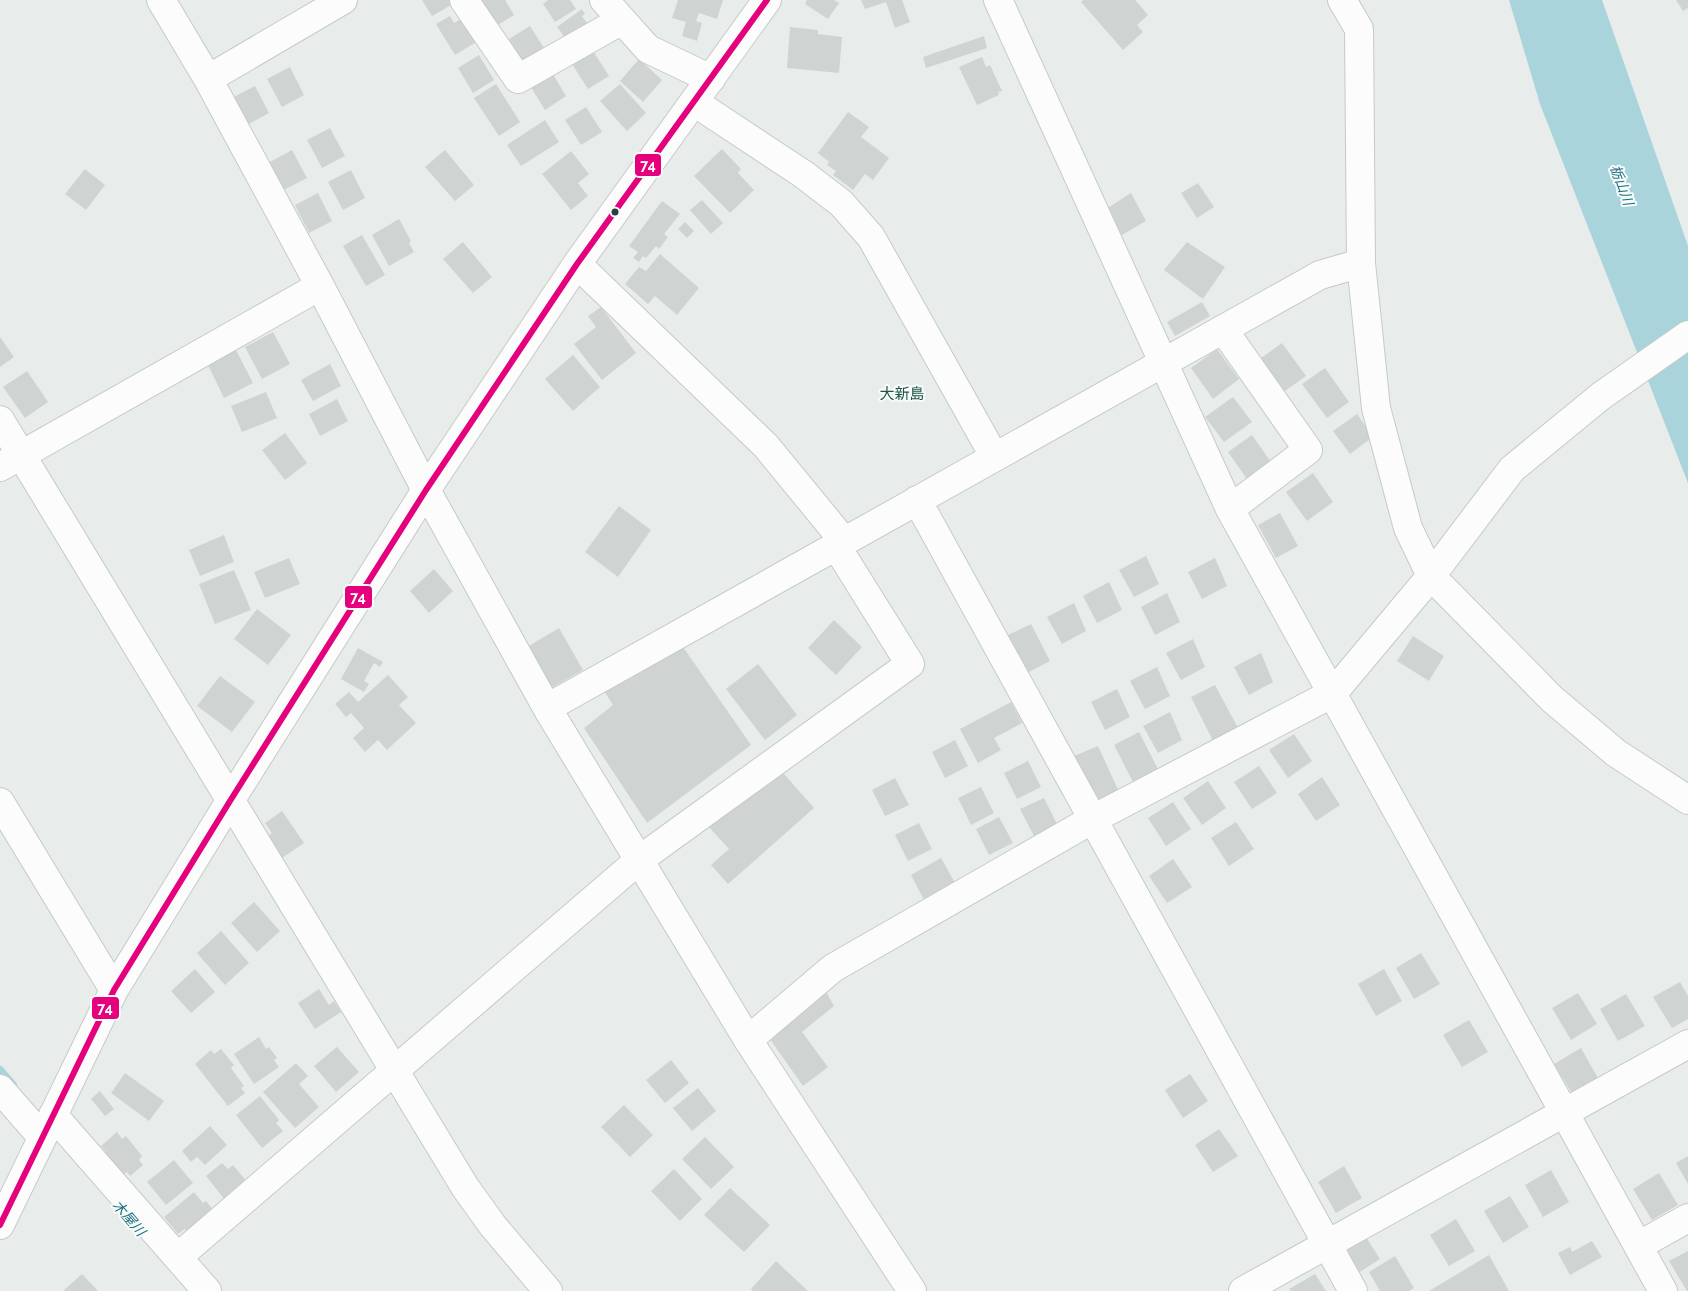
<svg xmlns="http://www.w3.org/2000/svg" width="1688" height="1291" viewBox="0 0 1688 1291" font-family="Raleway,'Noto Sans JP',sans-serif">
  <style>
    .water { fill: #a9d4db }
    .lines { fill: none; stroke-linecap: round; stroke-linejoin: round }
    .stream { stroke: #a9d4db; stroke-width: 8 }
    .building { fill: #cfd4d2 }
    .minor-casing { stroke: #c5cac8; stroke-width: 30 }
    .minor { stroke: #fcfcfc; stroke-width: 28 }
    .bus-1-casing { stroke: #f7fbf9; stroke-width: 10 }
    .bus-1 { stroke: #e5007d; stroke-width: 6 }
    .bus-dot { fill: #24423a; stroke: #f7fbf9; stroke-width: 2 }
    .labels { text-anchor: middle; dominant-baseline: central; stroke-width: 4; stroke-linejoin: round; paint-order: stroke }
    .water-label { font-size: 14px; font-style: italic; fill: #1c6f80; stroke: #f7fbf9 }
    .quarter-label { font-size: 15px; fill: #1f5548; stroke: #f7fbf9 }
    .line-badge { stroke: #f7fbf9; stroke-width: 2 }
    .badge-label { font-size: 14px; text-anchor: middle; font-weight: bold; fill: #fff }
  </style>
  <rect width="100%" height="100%" fill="#e8edeb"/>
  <path class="water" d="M 1509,0 L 1602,0 L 1688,246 L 1688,483 L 1540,104 Z"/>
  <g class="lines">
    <path class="stream" d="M 0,1070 L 13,1085"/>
  </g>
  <path class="building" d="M 422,0 L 451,0 L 453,4 L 432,16 Z
    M 482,0 L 505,0 L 514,15 L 493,28 L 477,3 Z
    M 548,0 L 570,0 L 576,9 L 555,22 L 543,4 Z
    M 678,0 L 723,0 L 717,19 L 699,13 L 696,21 L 702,23 L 697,41 L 682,36 L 686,22 L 672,18 Z
    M 807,0 L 834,0 L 839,3 L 828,19 L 805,4 Z
    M 861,0 L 902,0 L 910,22 L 895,28 L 886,2 L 865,9 Z
    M 1083,0 L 1135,0 L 1148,15 L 1137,25 L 1143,32 L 1123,50 L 1081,2 Z
    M 1676,0 L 1688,0 L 1688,8 L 1683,11 Z
    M 582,9 L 585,14 L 582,16 L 589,26 L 565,38 L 557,27 Z
    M 450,16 L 454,23 L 463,18 L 478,41 L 455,55 L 436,24 Z
    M 530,26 L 546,51 L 525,65 L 509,39 Z
    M 790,27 L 818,30 L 818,34 L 842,37 L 839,73 L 787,68 Z
    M 984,36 L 987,48 L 926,68 L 923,57 Z
    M 593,51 L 609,76 L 588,89 L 572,64 Z
    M 479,55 L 494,80 L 473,93 L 458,68 Z
    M 982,57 L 986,67 L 990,65 L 1002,91 L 998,92 L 999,95 L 977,105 L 959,67 Z
    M 639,59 L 662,80 L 643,102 L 620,81 Z
    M 290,67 L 304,95 L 282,107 L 267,79 Z
    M 551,71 L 566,96 L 545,110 L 529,84 Z
    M 496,84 L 520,122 L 499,136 L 474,98 Z
    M 620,84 L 646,113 L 627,131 L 600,101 Z
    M 255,86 L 269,113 L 247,125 L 232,98 Z
    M 586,107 L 602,132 L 581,145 L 565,120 Z
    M 848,112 L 869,127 L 861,137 L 889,158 L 873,180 L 865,174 L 853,190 L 833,175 L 836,171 L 827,165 L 829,162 L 818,153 Z
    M 545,120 L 559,142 L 521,166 L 507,145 Z
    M 330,128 L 345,156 L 322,168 L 307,140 Z
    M 722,149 L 741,169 L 738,173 L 754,190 L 730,213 L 694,176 Z
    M 292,150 L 307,178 L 284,190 L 270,162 Z
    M 445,150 L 474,185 L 455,201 L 425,167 Z
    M 571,151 L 589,174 L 578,183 L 588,196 L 571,210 L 542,174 Z
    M 85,169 L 105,185 L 86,210 L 65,194 Z
    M 351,170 L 365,198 L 343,210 L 328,182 Z
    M 1198,183 L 1214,207 L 1197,218 L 1181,193 Z
    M 318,193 L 332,221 L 309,233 L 295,205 Z
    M 1131,193 L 1146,221 L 1122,235 L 1106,209 Z
    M 702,200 L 723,223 L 711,234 L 690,210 Z
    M 662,201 L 680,214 L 664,234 L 668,237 L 659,249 L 656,246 L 646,258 L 643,256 L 639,262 L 633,258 L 638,252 L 629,246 Z
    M 399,219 L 411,241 L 409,243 L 414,252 L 389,266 L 372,235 Z
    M 685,222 L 694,231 L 687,238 L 678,229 Z
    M 362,235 L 385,275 L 366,286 L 343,246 Z
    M 463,242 L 492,277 L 473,293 L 443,259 Z
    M 1187,242 L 1225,267 L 1203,299 L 1164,270 Z
    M 660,254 L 699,288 L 677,315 L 655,296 L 648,304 L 625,284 L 639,267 L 646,271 Z
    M 1202,302 L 1210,316 L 1175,336 L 1167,322 Z
    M 601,307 L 636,353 L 602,380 L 574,344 L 596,327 L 588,316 Z
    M 273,332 L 290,364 L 262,379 L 245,347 Z
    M 0,337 L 14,357 L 0,367 Z
    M 1282,343 L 1306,376 L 1285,391 L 1261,358 Z
    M 1217,349 L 1239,379 L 1213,399 L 1191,368 Z
    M 236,350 L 253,383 L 224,398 L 208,365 Z
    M 573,355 L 600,387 L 573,411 L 545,379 Z
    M 330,364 L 341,386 L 313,401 L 301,380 Z
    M 1325,368 L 1349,402 L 1327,418 L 1302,384 Z
    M 27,371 L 48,402 L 25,418 L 3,387 Z
    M 266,392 L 277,418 L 242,432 L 231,406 Z
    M 1233,397 L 1252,422 L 1224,442 L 1205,417 Z
    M 337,399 L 348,421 L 320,436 L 309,414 Z
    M 1357,414 L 1373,437 L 1350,454 L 1333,431 Z
    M 285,433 L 307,463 L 285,480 L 262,450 Z
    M 1252,435 L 1271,462 L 1247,479 L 1228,452 Z
    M 1313,473 L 1333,502 L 1307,521 L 1286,492 Z
    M 619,506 L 651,530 L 618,577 L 585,552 Z
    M 1280,513 L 1298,546 L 1276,558 L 1258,525 Z
    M 224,535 L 234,562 L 200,576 L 189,550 Z
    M 1146,556 L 1159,584 L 1134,597 L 1119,570 Z
    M 289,558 L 300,584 L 265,598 L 254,572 Z
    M 1215,558 L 1227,586 L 1202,599 L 1188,572 Z
    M 434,569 L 453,591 L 429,613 L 410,591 Z
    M 234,570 L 251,610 L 215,624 L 199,584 Z
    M 1109,582 L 1122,610 L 1097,623 L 1083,596 Z
    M 1167,593 L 1180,622 L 1155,635 L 1141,607 Z
    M 1074,603 L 1086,631 L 1062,644 L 1047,617 Z
    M 257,609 L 291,635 L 268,665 L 234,639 Z
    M 834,620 L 862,647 L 836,675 L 808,648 Z
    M 1031,624 L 1050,661 L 1025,674 L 1006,636 Z
    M 559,628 L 583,670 L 551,688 L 527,647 Z
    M 1413,636 L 1444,656 L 1429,681 L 1397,661 Z
    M 1193,639 L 1205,667 L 1181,680 L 1166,653 Z
    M 683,647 L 751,745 L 647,823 L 584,728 L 613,705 L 602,688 Z
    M 358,648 L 383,662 L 380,667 L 374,663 L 364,681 L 369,684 L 364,692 L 341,679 Z
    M 1261,653 L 1273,682 L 1249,695 L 1234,667 Z
    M 758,664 L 797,715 L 765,740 L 726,689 Z
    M 1157,667 L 1170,696 L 1145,709 L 1130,681 Z
    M 388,675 L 408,697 L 399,705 L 416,723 L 387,750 L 378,740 L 365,752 L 353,738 L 364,728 L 351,713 L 346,717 L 335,704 L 349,692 L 358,702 Z
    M 220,676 L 255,702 L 232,732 L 197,706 Z
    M 1215,685 L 1238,728 L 1213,741 L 1191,697 Z
    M 1117,689 L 1130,717 L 1105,730 L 1091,702 Z
    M 1011,702 L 1022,723 L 994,738 L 1001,750 L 978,763 L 960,729 Z
    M 1170,712 L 1182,740 L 1158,753 L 1143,726 Z
    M 1139,732 L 1158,769 L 1133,782 L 1114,745 Z
    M 1294,734 L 1312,761 L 1288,778 L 1269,750 Z
    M 955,740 L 968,766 L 945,778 L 932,752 Z
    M 1098,746 L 1120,794 L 1096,804 L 1074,756 Z
    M 1028,761 L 1041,787 L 1017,799 L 1004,773 Z
    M 777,766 L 814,808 L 728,884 L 711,865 L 729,849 L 708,826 Z
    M 1259,766 L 1277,793 L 1252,809 L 1234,782 Z
    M 1322,777 L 1340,805 L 1316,821 L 1298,794 Z
    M 895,778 L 909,805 L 885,816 L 872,790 Z
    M 1208,781 L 1226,808 L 1202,825 L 1183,798 Z
    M 981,787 L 994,813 L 971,825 L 958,798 Z
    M 1044,798 L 1057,824 L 1034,836 L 1020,809 Z
    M 1173,802 L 1191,829 L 1166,846 L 1148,818 Z
    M 282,811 L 304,843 L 282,858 L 268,836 L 272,833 L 265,823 Z
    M 999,817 L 1013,843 L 989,855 L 976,829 Z
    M 1236,822 L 1254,849 L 1229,866 L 1211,838 Z
    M 919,823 L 932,849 L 908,861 L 895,835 Z
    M 941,858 L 955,883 L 924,900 L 911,875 Z
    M 1173,859 L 1192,887 L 1167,903 L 1149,876 Z
    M 254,902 L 280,931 L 257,952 L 231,923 Z
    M 221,931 L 249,963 L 225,985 L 197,953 Z
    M 1421,953 L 1440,984 L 1414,999 L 1396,968 Z
    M 195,969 L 215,992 L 191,1013 L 171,991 Z
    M 1384,969 L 1402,1001 L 1376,1016 L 1358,984 Z
    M 1680,982 L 1688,996 L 1688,1019 L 1672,1028 L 1653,997 Z
    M 824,988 L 834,1006 L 802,1032 L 828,1067 L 803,1086 L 767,1035 Z
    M 319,989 L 329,1005 L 334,1001 L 341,1012 L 315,1029 L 298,1003 Z
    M 1578,993 L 1597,1024 L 1571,1040 L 1552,1008 Z
    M 1626,994 L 1645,1026 L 1618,1041 L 1600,1009 Z
    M 1469,1020 L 1488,1052 L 1462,1067 L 1443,1035 Z
    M 259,1037 L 266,1049 L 269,1047 L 277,1058 L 274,1060 L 279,1067 L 254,1084 L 234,1054 Z
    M 337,1047 L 359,1072 L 336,1092 L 314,1066 Z
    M 1581,1048 L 1599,1080 L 1573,1095 L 1554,1064 Z
    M 221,1049 L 234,1065 L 231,1068 L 244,1086 L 241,1088 L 245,1093 L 228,1106 L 195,1064 L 211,1050 L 214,1054 Z
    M 671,1060 L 689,1083 L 665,1103 L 646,1080 Z
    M 296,1063 L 308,1076 L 299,1084 L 319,1107 L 295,1128 L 263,1092 Z
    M 125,1073 L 164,1101 L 149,1121 L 111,1093 Z
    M 1190,1074 L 1208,1101 L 1183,1118 L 1165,1090 Z
    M 698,1088 L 716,1111 L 692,1131 L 673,1108 Z
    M 100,1091 L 114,1109 L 105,1116 L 91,1099 Z
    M 260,1096 L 279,1120 L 276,1123 L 283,1131 L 262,1148 L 236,1115 Z
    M 624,1105 L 653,1135 L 630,1157 L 601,1127 Z
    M 210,1126 L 227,1145 L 205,1165 L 197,1157 L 191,1162 L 182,1151 Z
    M 1219,1129 L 1238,1156 L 1213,1172 L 1195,1145 Z
    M 117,1132 L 122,1139 L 126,1136 L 142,1156 L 139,1160 L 143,1165 L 130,1176 L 127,1172 L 122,1176 L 103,1153 L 106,1152 L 101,1146 Z
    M 705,1137 L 734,1167 L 711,1189 L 682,1159 Z
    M 1688,1156 L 1688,1184 L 1676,1163 Z
    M 174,1160 L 193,1183 L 166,1205 L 147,1182 Z
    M 222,1163 L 228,1169 L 233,1165 L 248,1183 L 226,1201 L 206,1176 Z
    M 1344,1166 L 1362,1198 L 1336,1213 L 1318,1182 Z
    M 674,1169 L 702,1199 L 680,1221 L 651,1191 Z
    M 1551,1170 L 1569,1202 L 1543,1217 L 1525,1185 Z
    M 1659,1173 L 1678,1205 L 1652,1220 L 1633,1189 Z
    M 730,1188 L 770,1225 L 744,1252 L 704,1215 Z
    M 194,1192 L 203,1203 L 206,1201 L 216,1213 L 189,1235 L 185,1229 L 178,1234 L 164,1217 Z
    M 1510,1196 L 1529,1227 L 1503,1243 L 1484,1211 Z
    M 1456,1219 L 1475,1251 L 1449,1266 L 1430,1235 Z
    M 1362,1231 L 1380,1259 L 1355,1275 L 1337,1248 Z
    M 1592,1241 L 1602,1257 L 1570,1275 L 1558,1253 L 1570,1247 L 1572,1252 Z
    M 1688,1251 L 1688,1291 L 1687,1291 L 1669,1261 Z
    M 1489,1255 L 1509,1291 L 1429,1291 Z
    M 1395,1256 L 1414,1288 L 1409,1291 L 1380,1291 L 1369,1272 Z
    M 776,1261 L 808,1291 L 753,1291 L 751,1289 Z
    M 82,1274 L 98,1291 L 63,1291 Z
    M 1315,1274 L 1326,1291 L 1291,1291 L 1289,1289 Z"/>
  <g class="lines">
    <g class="minor-casing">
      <path id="minor" d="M 161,0 L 208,79 L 320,286 L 426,490 L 547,708 L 748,1040 L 912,1291
        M 464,0 L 518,79 L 622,20
        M 604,0 L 648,49 L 711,79
        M 998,0 L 1230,509 L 1663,1291
        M 1342,0 L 1359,29 L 1361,263 L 1376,408 L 1408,528 L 1431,576 L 1552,699 L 1616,753 L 1688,800
        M 208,79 L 343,0
        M 694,102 L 803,174 L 841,203 L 871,237 L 994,456
        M 577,264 L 766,446 L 843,540
        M 1223,329 L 1308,450 L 1230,509
        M 0,420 L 465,1187 L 493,1226 L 548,1291
        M 0,467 L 320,286
        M 917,500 L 1353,1291
        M 547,708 L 1320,275 L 1361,263
        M 0,802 L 114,990
        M 748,1040 L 833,968 L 1093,819 L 1333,693 L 1431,576 L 1512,469 L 1601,396 L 1688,335
        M 0,1089 L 42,1137
        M 53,1115 L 207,1291
        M 0,1225 L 114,990 L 230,801 L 426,490 L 577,264 L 767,0
        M 1638,1246 L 1688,1218
        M 178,1257 L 639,860 L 910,664 L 835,544
        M 1243,1291 L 1688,1044"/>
    </g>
    <use href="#minor" class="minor"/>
    <g class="bus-1-casing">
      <path id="bus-1" d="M 0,1225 L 114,990 L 230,801 L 426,490 L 577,264 L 767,0"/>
    </g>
    <use href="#bus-1" class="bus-1"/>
  </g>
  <circle class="bus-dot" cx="615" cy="212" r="4.5"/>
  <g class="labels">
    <g class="water-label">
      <text transform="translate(1622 185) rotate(70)">栃山川</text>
      <text transform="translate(129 1218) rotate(49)">木屋川</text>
    </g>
    <g class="quarter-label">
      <text x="902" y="394">大新島</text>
    </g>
  </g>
  <g class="line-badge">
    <rect x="634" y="153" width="28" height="24" rx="5" fill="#e5007d"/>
    <rect x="344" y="585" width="29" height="24" rx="5" fill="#e5007d"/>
    <rect x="91" y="996" width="29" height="24" rx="5" fill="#e5007d"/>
  </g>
  <g class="badge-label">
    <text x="648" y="170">74</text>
    <text x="358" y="602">74</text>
    <text x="105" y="1013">74</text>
  </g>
</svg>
